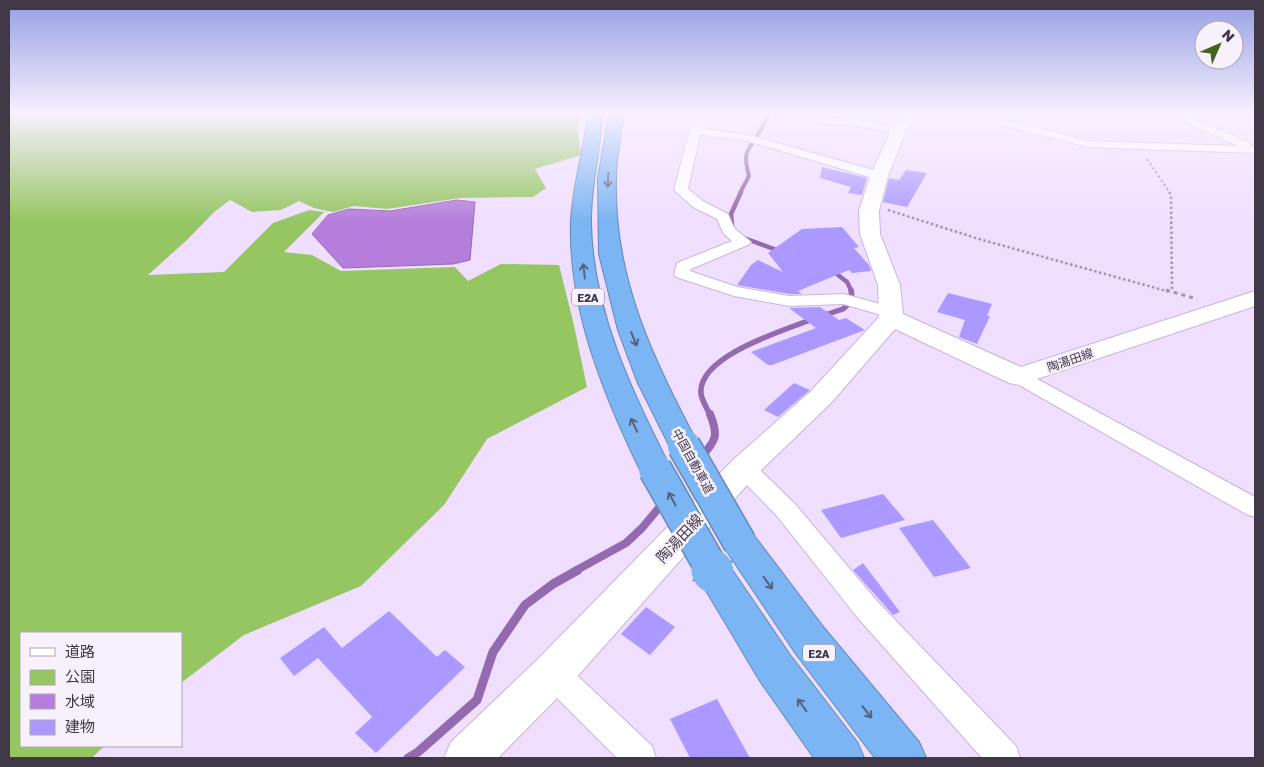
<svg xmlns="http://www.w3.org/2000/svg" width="1264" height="767" viewBox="0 0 1264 767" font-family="'Golos Text','Noto Sans JP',sans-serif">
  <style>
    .green { fill: #95c662 }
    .water { fill: #b67edc; stroke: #9369af }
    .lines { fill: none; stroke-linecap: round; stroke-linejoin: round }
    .stream-far4 { stroke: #9369af; stroke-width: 4 }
    .stream-far3 { stroke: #9369af; stroke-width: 4.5 }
    .stream-far2 { stroke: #9369af; stroke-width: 5.5 }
    .stream-far1 { stroke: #9369af; stroke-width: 8 }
    .stream { stroke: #9369af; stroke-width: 9 }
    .building { fill: #ab99ff }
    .street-casing { stroke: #cab4db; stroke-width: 2 }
    .secondary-casing { stroke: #cab4db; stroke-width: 2 }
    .highway-casing { stroke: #6689b7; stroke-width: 2 }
    .path-far2 { stroke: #a395ae; stroke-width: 2; stroke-dasharray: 2.5 2.5; stroke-linecap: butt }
    .path-far1 { stroke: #a395ae; stroke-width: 2.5; stroke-dasharray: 2.5 2.5; stroke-linecap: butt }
    .path { stroke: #a395ae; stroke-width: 3; stroke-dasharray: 4 4; stroke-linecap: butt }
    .street { fill: #fff; fill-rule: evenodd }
    .secondary { fill: #fff; fill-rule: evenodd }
    .highway { fill: #7bb5f3; fill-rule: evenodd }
    .highway-bridge-far1-casing { stroke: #6689b7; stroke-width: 35; stroke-linecap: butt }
    .highway-bridge-casing { stroke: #6689b7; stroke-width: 44; stroke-linecap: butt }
    .highway-bridge-far1 { stroke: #7bb5f3; stroke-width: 32 }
    .highway-bridge { stroke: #7bb5f3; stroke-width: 41 }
    .oneway { stroke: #556383 }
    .labels { text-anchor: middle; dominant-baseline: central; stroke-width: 5; stroke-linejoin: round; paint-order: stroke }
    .shield { fill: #f6f1fa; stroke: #776f7d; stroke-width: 1 }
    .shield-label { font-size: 11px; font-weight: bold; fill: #403747 }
    .street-label { font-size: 12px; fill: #403747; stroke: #f6f1fa }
    .near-street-label { font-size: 15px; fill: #403747; stroke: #f6f1fa }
  </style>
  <rect width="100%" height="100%" fill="#f0deff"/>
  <path class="green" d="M 9,114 L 582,115 L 577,128 L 581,155 L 535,169 L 546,188 L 533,197 L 460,198 L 387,209 L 354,206 L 333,212 L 314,208 L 299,201 L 281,210 L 252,212 L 230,200 L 214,212 L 188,239 L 148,275 L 224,272 L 273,223 L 309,210 L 324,212 L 284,252 L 312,255 L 341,271 L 455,267 L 468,281 L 501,264 L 559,265 L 573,321 L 587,387 L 487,439 L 444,505 L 361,586 L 244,635 L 181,683 L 181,633 L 21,633 L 21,746 L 104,746 L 92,758 L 9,758 Z"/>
  <path class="water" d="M 457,200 L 475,202 L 470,260 L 453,264 L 343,268 L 312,234 L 328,215 L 349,209 L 390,211 Z"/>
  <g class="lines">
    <path class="stream-far4" d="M 740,193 L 749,176 C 742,150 748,152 760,131 C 764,125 764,120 770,114"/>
    <path class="stream-far3" d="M 732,225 L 731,214 L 741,192
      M 744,238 L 782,252
      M 833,271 L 847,282 L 852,292"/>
    <path class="stream-far2" d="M 822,316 L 843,309 L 850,303 L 852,298 L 851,290
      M 710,416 C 708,409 702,401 701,394 C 697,356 785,330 813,319"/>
    <path class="stream-far1" d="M 701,457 C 716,440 719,436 710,414
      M 575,571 L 626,543 L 642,528 L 663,503"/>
    <path class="stream" d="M 408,758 L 418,752 L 477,700 L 493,652 L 525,605 L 553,584 L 578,570"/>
  </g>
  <path class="building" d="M 822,167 L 867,178 L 862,195 L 848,193 L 851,187 L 820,178 Z
    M 906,170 L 927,173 L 907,207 L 883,202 L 889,178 L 899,180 Z
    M 842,227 L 859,247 L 854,248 L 869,265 L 871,271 L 852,273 L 849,270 L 798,291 L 802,294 L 789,294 L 737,285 L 751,265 L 758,260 L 783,272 L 768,253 L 802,229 Z
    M 948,293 L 992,304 L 987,316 L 990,316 L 977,344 L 959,337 L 965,320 L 937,312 Z
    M 820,307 L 839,320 L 846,318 L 865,330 L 772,365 L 768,365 L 751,352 L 816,328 L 789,308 Z
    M 794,383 L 810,390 L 778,417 L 764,410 Z
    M 883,494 L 905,520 L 841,538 L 821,510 Z
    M 933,520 L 971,568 L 934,577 L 899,528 Z
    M 863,563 L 900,612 L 893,615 L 853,570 Z
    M 646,607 L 675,627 L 650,655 L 621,634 Z
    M 389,611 L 437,657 L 445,650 L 465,667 L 376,753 L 355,733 L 372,717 L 318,658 L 294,676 L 280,658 L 324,627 L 342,648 Z
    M 717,699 L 750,758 L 690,758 L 670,719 Z"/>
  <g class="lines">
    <g class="street-casing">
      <path id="street" d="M 701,114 L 711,114 L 704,129 L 749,135 L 884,173 L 885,176 L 879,180 L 744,140 L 700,135 L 688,189 L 703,201 L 728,214 L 734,228 L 751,242 L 748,245 L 691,269 L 690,271 L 737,287 L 789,296 L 844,294 L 898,309 L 901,313 L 898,317 L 892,318 L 843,304 L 789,306 L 734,296 L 676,277 L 674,274 L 677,263 L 732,241 L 723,233 L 717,219 L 693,207 L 674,190 L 688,136 Z
        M 790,114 L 849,119 L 899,127 L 905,130 L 899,133 L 849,125 L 814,123 Z
        M 965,114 L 984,114 L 1088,141 L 1238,146 L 1167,114 L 1183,114 L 1250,143 L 1251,146 L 1255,147 L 1255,153 L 1088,147 L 966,116 Z
        M 1019,371 L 1026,373 L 1255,497 L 1255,517 L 1246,514 L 1012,381 L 1009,377 L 1012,373 Z
        M 744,460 L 752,462 L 795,504 L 877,601 L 1016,746 L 1020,758 L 982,758 L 857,617 L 777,516 L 736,474 L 733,468 L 736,462 Z
        M 553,659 L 564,663 L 652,746 L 656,758 L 617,758 L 542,683 L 538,673 L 542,663 Z"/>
    </g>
    <g class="secondary-casing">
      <path id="secondary" d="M 910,114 L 930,114 L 928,117 L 908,126 L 888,176 L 879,211 L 880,234 L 900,285 L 903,314 L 1021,367 L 1255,291 L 1255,306 L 1019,385 L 1009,383 L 895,329 L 831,403 L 755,476 L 568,687 L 498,758 L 444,758 L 451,742 L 538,659 L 733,460 L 811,391 L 879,317 L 878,285 L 860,234 L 859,211 L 870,176 L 893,126 L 899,119 Z"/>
    </g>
    <g class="highway-casing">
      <path id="highway" d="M 588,114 L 602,114 C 601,151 590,187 591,224 C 593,313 632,391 671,469 L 666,477 L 655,480 L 644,477 C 634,459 626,440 618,422 C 591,359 569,293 571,223 C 572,187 584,151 588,114 Z
        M 609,114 L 623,114 C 621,136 616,158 616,179 C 613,279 654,360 699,446 L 695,453 L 684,456 L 673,453 L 637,381 L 618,330 L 599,254 L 598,179 Z
        M 740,529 L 752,533 L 824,628 L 919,742 L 926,758 L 875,758 L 796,654 L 728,553 L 722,543 L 728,533 Z
        M 713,557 L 726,561 L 790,655 L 857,742 L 864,758 L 814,758 L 760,681 L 695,572 L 700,561 Z"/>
    </g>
    <path class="path-far2" d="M 1147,159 L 1170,193"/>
    <path class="path-far1" d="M 1169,192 L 1171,195 L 1172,291
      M 888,210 L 979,239 L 1170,292"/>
    <path class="path" d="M 1166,290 L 1197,299"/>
    <use href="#street" class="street"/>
    <use href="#secondary" class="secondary"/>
    <use href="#highway" class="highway"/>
    <g class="highway-bridge-far1-casing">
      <path id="highway-bridge-far1" d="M 684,446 L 740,543
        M 655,469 L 713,571"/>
    </g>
    <g class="highway-bridge-casing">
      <path id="highway-bridge" d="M 712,570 L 713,572"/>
    </g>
    <use href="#highway-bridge-far1" class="highway-bridge-far1"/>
    <use href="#highway-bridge" class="highway-bridge"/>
  </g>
  <defs><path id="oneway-shaft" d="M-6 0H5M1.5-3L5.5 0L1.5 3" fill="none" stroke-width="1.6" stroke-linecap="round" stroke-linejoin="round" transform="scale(1.25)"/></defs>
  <g class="oneway">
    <use href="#oneway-shaft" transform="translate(608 180) rotate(93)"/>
    <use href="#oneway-shaft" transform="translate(584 271) rotate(-97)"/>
    <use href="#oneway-shaft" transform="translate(634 339) rotate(68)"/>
    <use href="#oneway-shaft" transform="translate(634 425) rotate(-115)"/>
    <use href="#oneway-shaft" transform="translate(672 499) rotate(-119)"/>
    <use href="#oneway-shaft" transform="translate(768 583) rotate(54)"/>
    <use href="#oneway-shaft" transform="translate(802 705) rotate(-126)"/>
    <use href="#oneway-shaft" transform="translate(867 712) rotate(52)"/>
  </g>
  <linearGradient id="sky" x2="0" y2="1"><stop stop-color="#949ee3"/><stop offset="0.51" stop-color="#f8f0ff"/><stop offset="1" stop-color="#f8f0ff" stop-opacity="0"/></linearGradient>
  <rect width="1264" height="222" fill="url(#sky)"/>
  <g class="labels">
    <g class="shield">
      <rect x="572" y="288.5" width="32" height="17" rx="4"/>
      <rect x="803" y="644.5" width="32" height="17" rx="4"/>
    </g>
    <g class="shield-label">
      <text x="588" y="297">E2A</text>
      <text x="819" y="653">E2A</text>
    </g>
    <g class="street-label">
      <text transform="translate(1070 360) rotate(-19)">陶湯田線</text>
      <text transform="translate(693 461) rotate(61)">中国自動車道</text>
    </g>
    <g class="near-street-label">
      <text transform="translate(679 538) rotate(-47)">陶湯田線</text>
    </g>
  </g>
  <rect width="1264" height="767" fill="none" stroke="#403747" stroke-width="20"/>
  <rect x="20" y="632" width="162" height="115" fill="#f6f1fa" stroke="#ada7b2"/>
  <rect x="30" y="648" width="25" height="8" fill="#ffffff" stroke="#ada7b2"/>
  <text x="65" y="657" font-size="15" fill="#403747">道路</text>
  <rect x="30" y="670" width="25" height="15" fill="#95c662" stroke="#ada7b2"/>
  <text x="65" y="682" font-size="15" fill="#403747">公園</text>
  <rect x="30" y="694" width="25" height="15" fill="#b67edc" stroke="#ada7b2"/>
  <text x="65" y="707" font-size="15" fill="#403747">水域</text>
  <rect x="30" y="720" width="25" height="15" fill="#ab99ff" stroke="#ada7b2"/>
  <text x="65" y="732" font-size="15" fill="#403747">建物</text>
  <g transform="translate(1219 45) rotate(45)"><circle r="24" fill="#f6f1fa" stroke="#ada7b2"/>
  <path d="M0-4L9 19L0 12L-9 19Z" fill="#43641a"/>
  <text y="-8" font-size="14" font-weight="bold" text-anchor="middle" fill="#403747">N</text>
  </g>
</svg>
